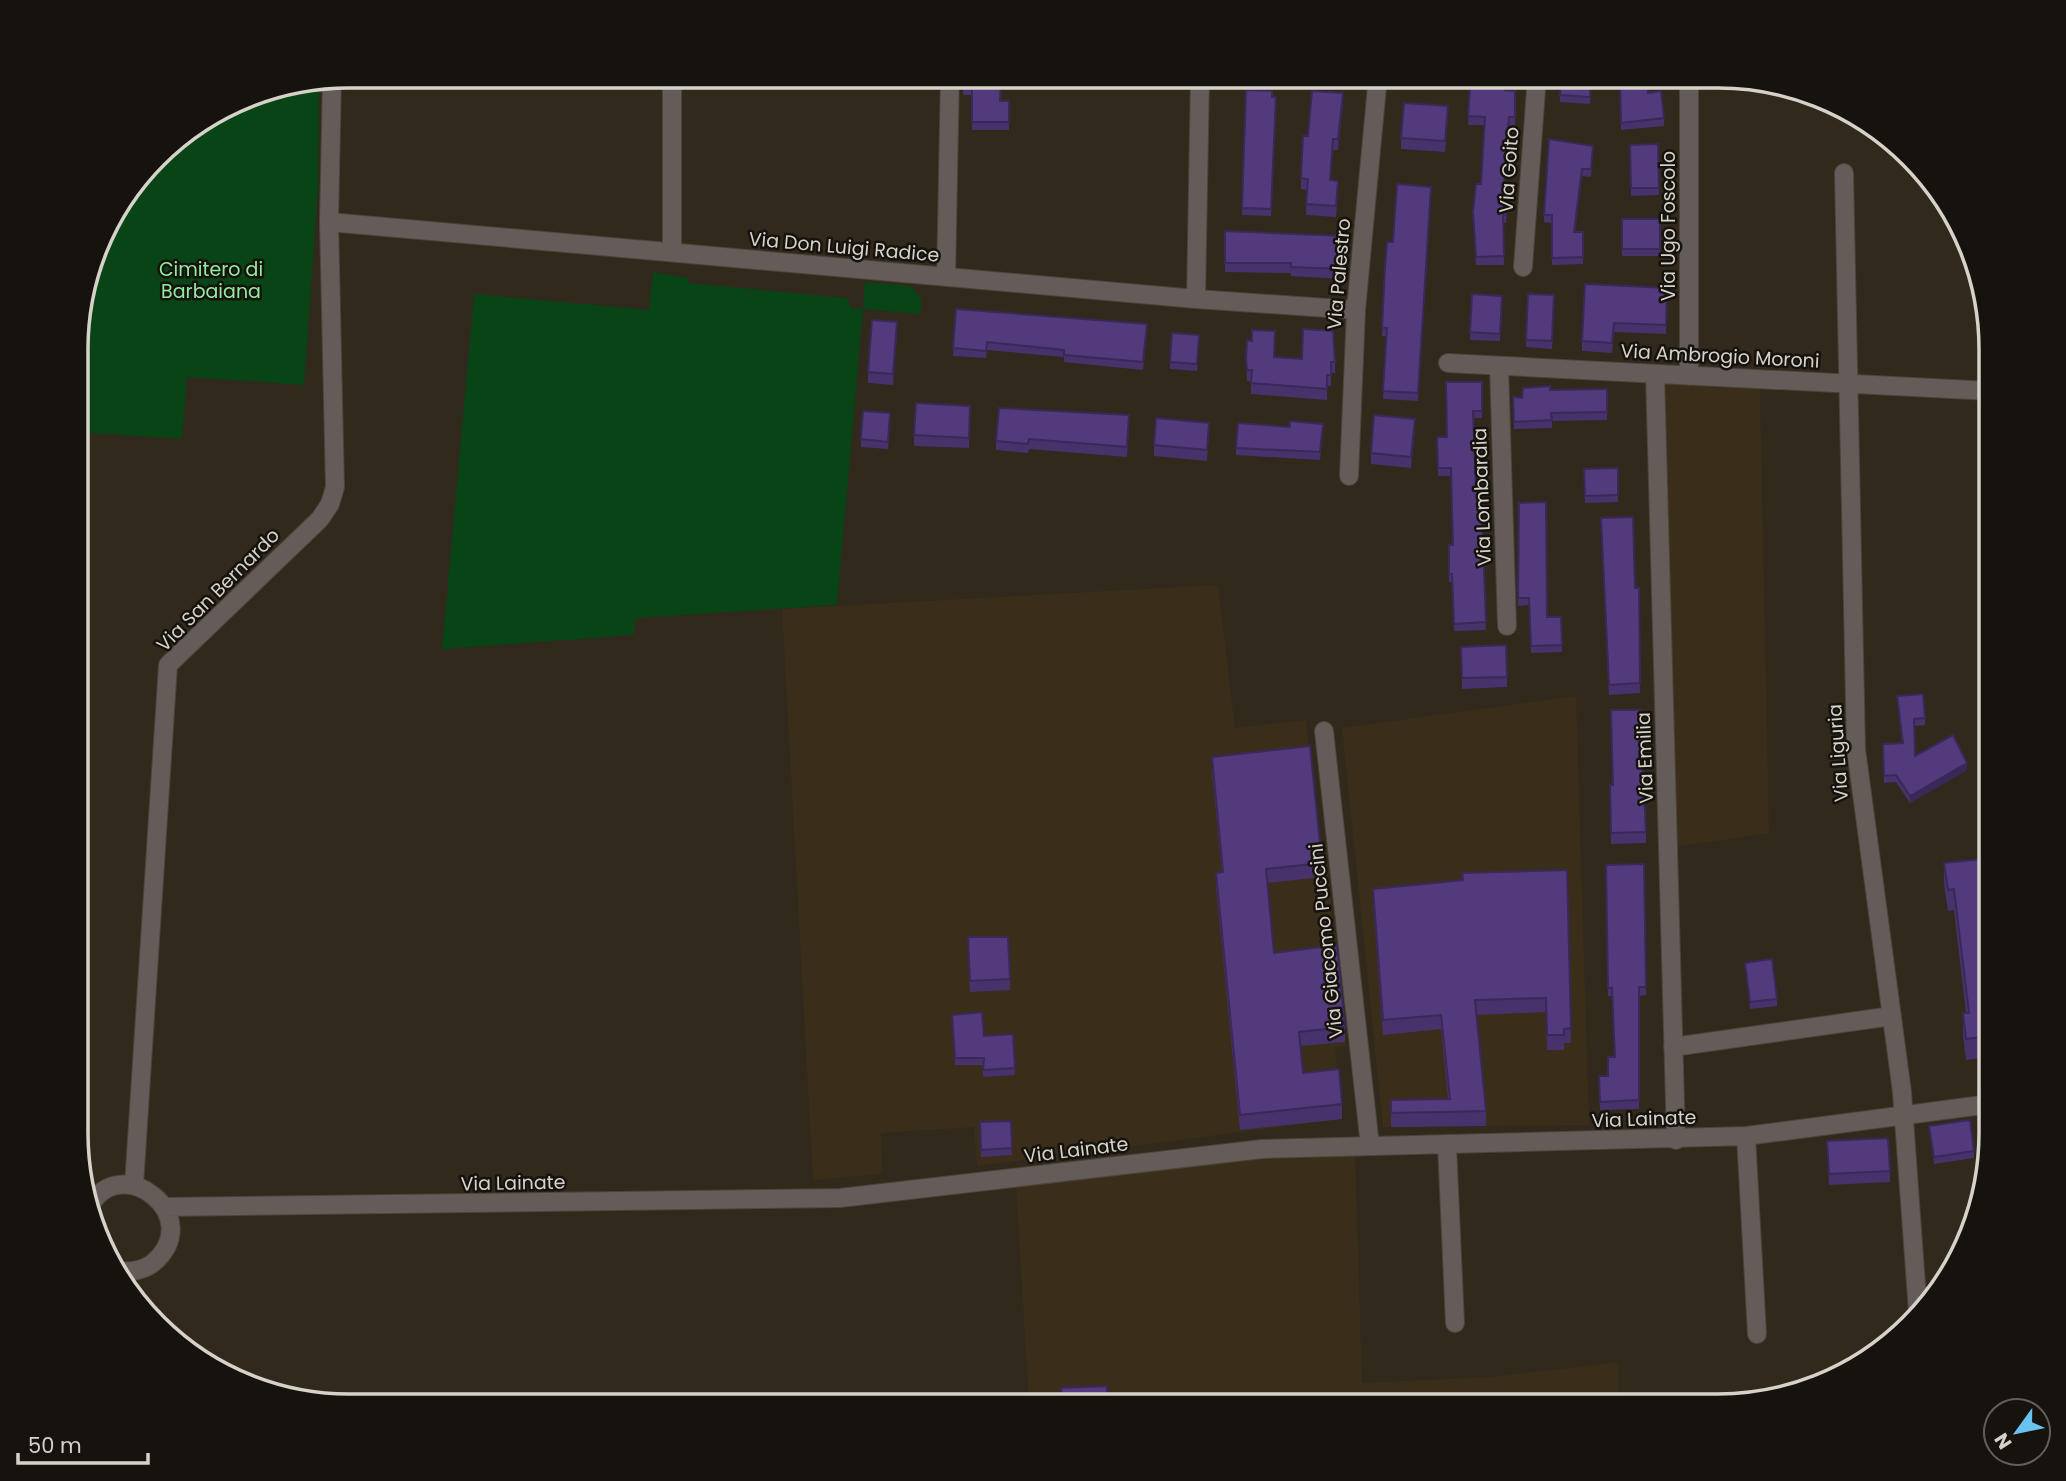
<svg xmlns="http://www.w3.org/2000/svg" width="2066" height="1481" viewBox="0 0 2066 1481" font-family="Poppins,sans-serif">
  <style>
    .built { fill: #3a2e1b }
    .green { fill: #094417 }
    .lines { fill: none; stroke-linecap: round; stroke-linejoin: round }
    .minor-casing { stroke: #4c4438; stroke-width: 20 }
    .minor { stroke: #645c59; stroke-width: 18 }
    .wall { fill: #47326c }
    .shaded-wall { fill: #392958 }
    .building { fill: #523a7d; stroke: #392958; stroke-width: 2 }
    .labels { text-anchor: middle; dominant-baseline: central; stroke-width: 5; stroke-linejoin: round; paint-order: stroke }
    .street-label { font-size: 19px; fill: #d7d2c9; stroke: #16120d }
    .park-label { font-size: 19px; fill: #93ec9d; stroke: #16120d }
    .rim { fill: none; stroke: #d7d2c9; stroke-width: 3.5 }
  </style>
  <rect width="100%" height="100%" fill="#31291c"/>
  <path class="built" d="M 1656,376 L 1759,382 L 1760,391 L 1769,833 L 1669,848 Z
    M 1218,585 L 1235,728 L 1306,720 L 1322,876 L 1328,876 L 1346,1046 L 1335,1047 L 1342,1119 L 977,1166 L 974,1127 L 881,1133 L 882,1174 L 813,1180 L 782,609 Z
    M 1576,696 L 1589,1125 L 1383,1127 L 1342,728 Z
    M 1355,1151 L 1362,1383 L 1492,1377 L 1618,1362 L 1619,1406 L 1029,1405 L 1016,1186 L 1262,1154 Z"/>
  <path class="green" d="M 319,81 L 318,188 L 304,385 L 187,377 L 182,439 L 78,432 L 78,313 L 104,227 L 168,143 L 244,96 Z
    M 653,272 L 688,278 L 689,283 L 847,298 L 851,308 L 863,309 L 865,282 L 910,286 L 921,297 L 921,314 L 863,309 L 837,605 L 636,618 L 634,635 L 442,649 L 474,294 L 649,310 Z"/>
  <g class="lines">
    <g class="minor-casing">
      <path id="minor" d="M 1844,173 L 1856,749 L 1902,1092 L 1918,1312
        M 329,222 L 1196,299 L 1356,310
        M 672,252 L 672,75
        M 1523,267 L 1537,76
        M 946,277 L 950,75
        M 1196,299 L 1200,76
        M 1448,363 L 1990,391
        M 1499,366 L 1507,626
        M 1655,374 L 1676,1140
        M 1689,376 L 1689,76
        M 1349,476 L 1356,310 L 1378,76
        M 1324,731 L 1370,1146
        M 1673,1047 L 1892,1016
        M 1746,1136 L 1757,1334
        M 1447,1145 L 1455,1323
        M 134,1185 L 168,665 L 320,519 L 330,504 L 335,487 L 329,222 L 332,79
        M 90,1206 C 120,1150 208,1216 153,1263 C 141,1272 125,1273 112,1269
        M 165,1207 L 840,1198 L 1262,1149 L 1746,1136 L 1990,1104"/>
    </g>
    <use href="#minor" class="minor"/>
  </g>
  <path class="wall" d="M 963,75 L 1001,101 L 1009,101 L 1009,130 L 972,130 L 972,95 L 963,95 Z
    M 1323,76 L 1359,76 L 1359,77 L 1323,77 Z
    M 1393,76 L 1428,76 L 1428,85 L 1393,83 Z
    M 1471,76 L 1507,76 L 1506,90 L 1515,91 L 1515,126 L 1509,126 L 1504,186 L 1508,195 L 1506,223 L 1503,223 L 1504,265 L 1476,265 L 1473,220 L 1481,184 L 1485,125 L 1468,125 Z
    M 1592,76 L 1590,104 L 1560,102 L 1560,95 Z
    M 1620,76 L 1648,93 L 1664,118 L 1664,126 L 1621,130 Z
    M 1246,90 L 1272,97 L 1276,104 L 1271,216 L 1242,215 Z
    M 1343,104 L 1338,150 L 1333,150 L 1330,180 L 1338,192 L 1336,217 L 1306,215 L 1307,190 L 1301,189 L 1301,178 L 1308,136 Z
    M 1448,117 L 1445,152 L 1401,149 L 1401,138 Z
    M 1658,144 L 1659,195 L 1631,196 L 1630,145 Z
    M 1593,146 L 1591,177 L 1582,176 L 1575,232 L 1583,232 L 1583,264 L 1552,265 L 1552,223 L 1544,222 L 1544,215 Z
    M 1431,195 L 1418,401 L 1383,399 L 1386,336 L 1382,336 L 1385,267 L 1393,242 Z
    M 1622,219 L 1660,219 L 1660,256 L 1622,256 Z
    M 1225,231 L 1343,236 L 1342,279 L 1291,276 L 1291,273 L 1225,272 Z
    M 1667,288 L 1666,334 L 1614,332 L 1612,353 L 1582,351 L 1582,341 Z
    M 1472,294 L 1502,296 L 1500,341 L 1470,340 Z
    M 1554,295 L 1552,349 L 1526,347 L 1526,340 Z
    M 956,309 L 1147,332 L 1143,370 L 1064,362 L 1064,357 L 987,350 L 986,358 L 953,356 Z
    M 897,333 L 893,385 L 868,383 L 868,372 Z
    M 1252,341 L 1275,342 L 1274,357 L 1335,362 L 1335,373 L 1331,373 L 1331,386 L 1327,386 L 1327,400 L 1251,394 L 1251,381 L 1247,381 L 1246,358 Z
    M 1199,342 L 1197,371 L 1170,369 L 1170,362 Z
    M 1482,382 L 1482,418 L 1474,418 L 1476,489 L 1481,489 L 1486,630 L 1454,631 L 1452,582 L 1449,582 L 1449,545 L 1453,545 L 1451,476 L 1438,476 L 1437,437 L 1447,437 Z
    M 1607,389 L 1607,420 L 1552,421 L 1552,428 L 1514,429 L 1513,397 L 1522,398 L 1550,390 Z
    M 970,406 L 969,448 L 914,446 L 914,435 Z
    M 890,420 L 888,449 L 861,447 L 861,439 Z
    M 1129,425 L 1127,457 L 1029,449 L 1028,453 L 996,450 L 996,441 Z
    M 1415,430 L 1411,468 L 1371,464 L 1371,453 Z
    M 1323,431 L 1320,460 L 1236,455 L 1236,448 Z
    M 1209,433 L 1207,461 L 1154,456 L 1154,445 Z
    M 1618,468 L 1618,502 L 1585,503 L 1584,469 Z
    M 1519,503 L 1547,617 L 1561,617 L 1562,652 L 1531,653 L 1529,605 L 1518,606 Z
    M 1601,528 L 1635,588 L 1639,588 L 1640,693 L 1609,695 Z
    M 1461,647 L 1507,677 L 1507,687 L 1462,689 Z
    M 1897,696 L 1925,718 L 1925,725 L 1914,726 L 1915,756 L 1967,770 L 1910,803 L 1896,782 L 1884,783 L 1883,744 L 1902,743 Z
    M 1212,757 L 1322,863 L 1322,877 L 1267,883 L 1274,953 L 1345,1027 L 1345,1042 L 1300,1046 L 1303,1073 L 1342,1104 L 1342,1119 L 1240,1130 L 1216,887 L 1216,873 L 1222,872 L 1212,772 Z
    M 1612,785 L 1646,832 L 1646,843 L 1611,844 L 1610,796 Z
    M 1944,863 L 1990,921 L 1990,1057 L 1966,1060 L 1963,1035 L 1963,1013 L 1966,1013 L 1954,910 L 1948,911 L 1944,884 Z
    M 1644,864 L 1646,995 L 1639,996 L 1639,1109 L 1600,1110 L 1599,1076 L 1608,1076 L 1615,1057 L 1612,996 L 1608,996 L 1606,865 Z
    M 1567,870 L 1571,1043 L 1564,1043 L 1564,1050 L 1547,1050 L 1546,1012 L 1476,1015 L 1486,1111 L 1486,1126 L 1391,1127 L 1391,1100 L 1448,1099 L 1441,1029 L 1383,1035 L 1373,903 L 1373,889 L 1462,880 L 1462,873 Z
    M 968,948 L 1010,979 L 1010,990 L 970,992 Z
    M 1745,963 L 1777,999 L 1777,1006 L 1750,1009 Z
    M 952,1015 L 984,1036 L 1013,1034 L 1015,1075 L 983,1077 L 983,1065 L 955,1065 Z
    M 1011,1121 L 1012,1155 L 981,1157 L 980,1122 Z
    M 1929,1126 L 1974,1151 L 1974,1158 L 1934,1164 Z
    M 1827,1141 L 1890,1171 L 1890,1182 L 1829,1185 Z"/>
  <path class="shaded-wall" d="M 1343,93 L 1343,104 L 1338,150 L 1338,139 Z
    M 1582,169 L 1582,176 L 1574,240 L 1574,232 Z
    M 897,322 L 897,333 L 893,385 L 893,374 Z
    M 1415,419 L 1415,430 L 1411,468 L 1411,457 Z
    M 1967,763 L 1967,770 L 1910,803 L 1910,796 Z"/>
  <path class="building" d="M 963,75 L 1001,76 L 1000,101 L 1009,101 L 1009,122 L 972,122 L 972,88 L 963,88 Z
    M 1397,76 L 1428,76 L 1428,78 Z
    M 1471,76 L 1507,76 L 1505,90 L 1515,91 L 1515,117 L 1509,117 L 1504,186 L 1508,186 L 1506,215 L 1503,214 L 1504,256 L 1476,257 L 1473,212 L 1476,184 L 1481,184 L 1485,117 L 1468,116 Z
    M 1561,76 L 1591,76 L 1590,97 L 1560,95 Z
    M 1620,76 L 1647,76 L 1648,93 L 1661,91 L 1664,118 L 1621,123 Z
    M 1246,90 L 1272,91 L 1272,97 L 1276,97 L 1271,209 L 1242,208 Z
    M 1312,91 L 1343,93 L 1338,139 L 1333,139 L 1330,180 L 1338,181 L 1336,206 L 1306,204 L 1308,179 L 1301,178 L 1303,136 L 1308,136 Z
    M 1404,103 L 1448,106 L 1445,141 L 1401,138 Z
    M 1549,139 L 1593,146 L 1591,169 L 1582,169 L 1574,232 L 1583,232 L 1583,257 L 1552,258 L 1552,215 L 1544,215 Z
    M 1658,144 L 1659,188 L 1631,188 L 1630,145 Z
    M 1397,184 L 1431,187 L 1418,393 L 1383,391 L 1387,328 L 1382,328 L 1385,267 L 1387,242 L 1393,242 Z
    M 1622,219 L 1660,219 L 1660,249 L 1622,249 Z
    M 1225,231 L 1343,236 L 1342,269 L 1291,267 L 1291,263 L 1225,263 Z
    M 1585,284 L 1667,288 L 1666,325 L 1614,323 L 1612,343 L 1582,341 Z
    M 1472,294 L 1502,296 L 1500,334 L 1470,332 Z
    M 1528,294 L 1554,295 L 1552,341 L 1526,340 Z
    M 956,309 L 1147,324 L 1143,362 L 1064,355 L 1064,350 L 987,342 L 986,351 L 953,348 Z
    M 872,320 L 897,322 L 893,374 L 868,372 Z
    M 1303,329 L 1333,331 L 1335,362 L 1331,362 L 1331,375 L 1327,375 L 1327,389 L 1251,383 L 1252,370 L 1247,370 L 1246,358 L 1247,340 L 1252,341 L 1252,330 L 1275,331 L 1274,357 L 1302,359 Z
    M 1172,333 L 1199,335 L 1197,364 L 1170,362 Z
    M 1446,382 L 1482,382 L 1482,411 L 1473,411 L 1476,489 L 1481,489 L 1486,622 L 1454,624 L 1452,574 L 1449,574 L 1449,545 L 1453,545 L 1451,468 L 1438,468 L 1437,437 L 1447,437 Z
    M 1550,386 L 1550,390 L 1607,389 L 1607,412 L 1551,413 L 1552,420 L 1514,422 L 1513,397 L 1522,398 L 1523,388 Z
    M 916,403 L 970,406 L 969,438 L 914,435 Z
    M 999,408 L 1129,415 L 1127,447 L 1029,439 L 1028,444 L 996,441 Z
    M 863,411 L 890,413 L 888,442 L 861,439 Z
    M 1374,415 L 1415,419 L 1411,457 L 1371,453 Z
    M 1156,418 L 1209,423 L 1207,450 L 1154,445 Z
    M 1290,421 L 1323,424 L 1320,452 L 1236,448 L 1238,423 L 1290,427 Z
    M 1618,468 L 1618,495 L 1585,496 L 1584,469 Z
    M 1546,502 L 1547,617 L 1561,617 L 1562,645 L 1531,646 L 1529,598 L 1518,598 L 1519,503 Z
    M 1633,517 L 1635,588 L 1639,588 L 1640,683 L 1609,685 L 1601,518 Z
    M 1506,645 L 1507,677 L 1462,678 L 1461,647 Z
    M 1923,694 L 1925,718 L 1914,719 L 1915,756 L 1953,735 L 1967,763 L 1910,796 L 1896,775 L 1884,776 L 1883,744 L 1903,743 L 1897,696 Z
    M 1611,710 L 1640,710 L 1646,832 L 1611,833 L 1610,785 L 1613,785 Z
    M 1310,746 L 1322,863 L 1266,869 L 1274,953 L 1337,945 L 1345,1027 L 1299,1032 L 1303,1073 L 1339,1069 L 1342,1104 L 1240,1115 L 1216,873 L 1223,872 L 1212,757 Z
    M 1982,859 L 1990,921 L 1990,1036 L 1966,1039 L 1963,1013 L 1969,1013 L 1954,889 L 1948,890 L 1944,863 Z
    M 1644,864 L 1646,987 L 1639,987 L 1639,1100 L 1600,1102 L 1599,1076 L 1608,1076 L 1608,1057 L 1615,1057 L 1612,988 L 1608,988 L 1606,865 Z
    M 1567,870 L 1571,1028 L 1564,1029 L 1564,1035 L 1547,1035 L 1546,998 L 1475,1000 L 1486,1111 L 1391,1113 L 1391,1100 L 1450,1099 L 1441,1015 L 1383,1020 L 1373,889 L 1463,880 L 1462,873 Z
    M 968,937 L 1008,937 L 1010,979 L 970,981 Z
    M 1772,959 L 1777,999 L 1750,1002 L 1745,963 Z
    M 982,1012 L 984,1036 L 1013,1034 L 1015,1068 L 983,1070 L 984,1058 L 955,1058 L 952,1015 Z
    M 1970,1120 L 1974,1151 L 1934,1157 L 1929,1126 Z
    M 1011,1121 L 1012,1148 L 981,1150 L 980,1122 Z
    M 1888,1138 L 1890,1171 L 1829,1174 L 1827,1141 Z
    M 1107,1386 L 1108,1405 L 1062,1405 L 1061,1388 Z"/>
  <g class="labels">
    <g class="street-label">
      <text transform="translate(1509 170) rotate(-86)">Via Goito</text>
      <text transform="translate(1668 226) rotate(-90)">Via Ugo Foscolo</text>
      <text transform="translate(844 247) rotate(5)">Via Don Luigi Radice</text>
      <text transform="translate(1339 274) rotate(-85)">Via Palestro</text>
      <text transform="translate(1720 356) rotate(3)">Via Ambrogio Moroni</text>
      <text transform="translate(1482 497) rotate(-92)">Via Lombardia</text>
      <text transform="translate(218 590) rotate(-45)">Via San Bernardo</text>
      <text transform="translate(1838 753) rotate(-94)">Via Liguria</text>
      <text transform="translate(1645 758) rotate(-92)">Via Emilia</text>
      <text transform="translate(1326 941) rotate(-96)">Via Giacomo Puccini</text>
      <text transform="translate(1644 1119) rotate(-2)">Via Lainate</text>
      <text transform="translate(1076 1150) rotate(-7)">Via Lainate</text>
      <text transform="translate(513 1183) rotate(-1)">Via Lainate</text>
    </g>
    <g class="park-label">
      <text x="211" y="269">Cimitero di<tspan x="211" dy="22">Barbaiana</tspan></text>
    </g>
  </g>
  <path d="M0 0H2066V1481H0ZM349 88H1718A261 261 0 0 1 1979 349V1133A261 261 0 0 1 1718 1394H349A261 261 0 0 1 88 1133V349A261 261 0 0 1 349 88Z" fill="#16120d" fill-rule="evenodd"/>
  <path class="rim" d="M349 88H1718A261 261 0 0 1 1979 349V1133A261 261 0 0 1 1718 1394H349A261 261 0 0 1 88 1133V349A261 261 0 0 1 349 88Z"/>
  <g transform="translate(2017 1432) rotate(237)"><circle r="33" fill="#16120d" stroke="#635f58" stroke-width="2"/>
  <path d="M0-5L12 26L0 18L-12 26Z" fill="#69c3f1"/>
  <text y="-10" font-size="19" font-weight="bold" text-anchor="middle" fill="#d7d2c9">N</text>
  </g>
  <path d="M18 1453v10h130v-10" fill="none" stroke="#d7d2c9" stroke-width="3.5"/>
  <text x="28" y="1453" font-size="21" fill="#d7d2c9" stroke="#16120d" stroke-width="5" paint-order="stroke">50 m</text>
</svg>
